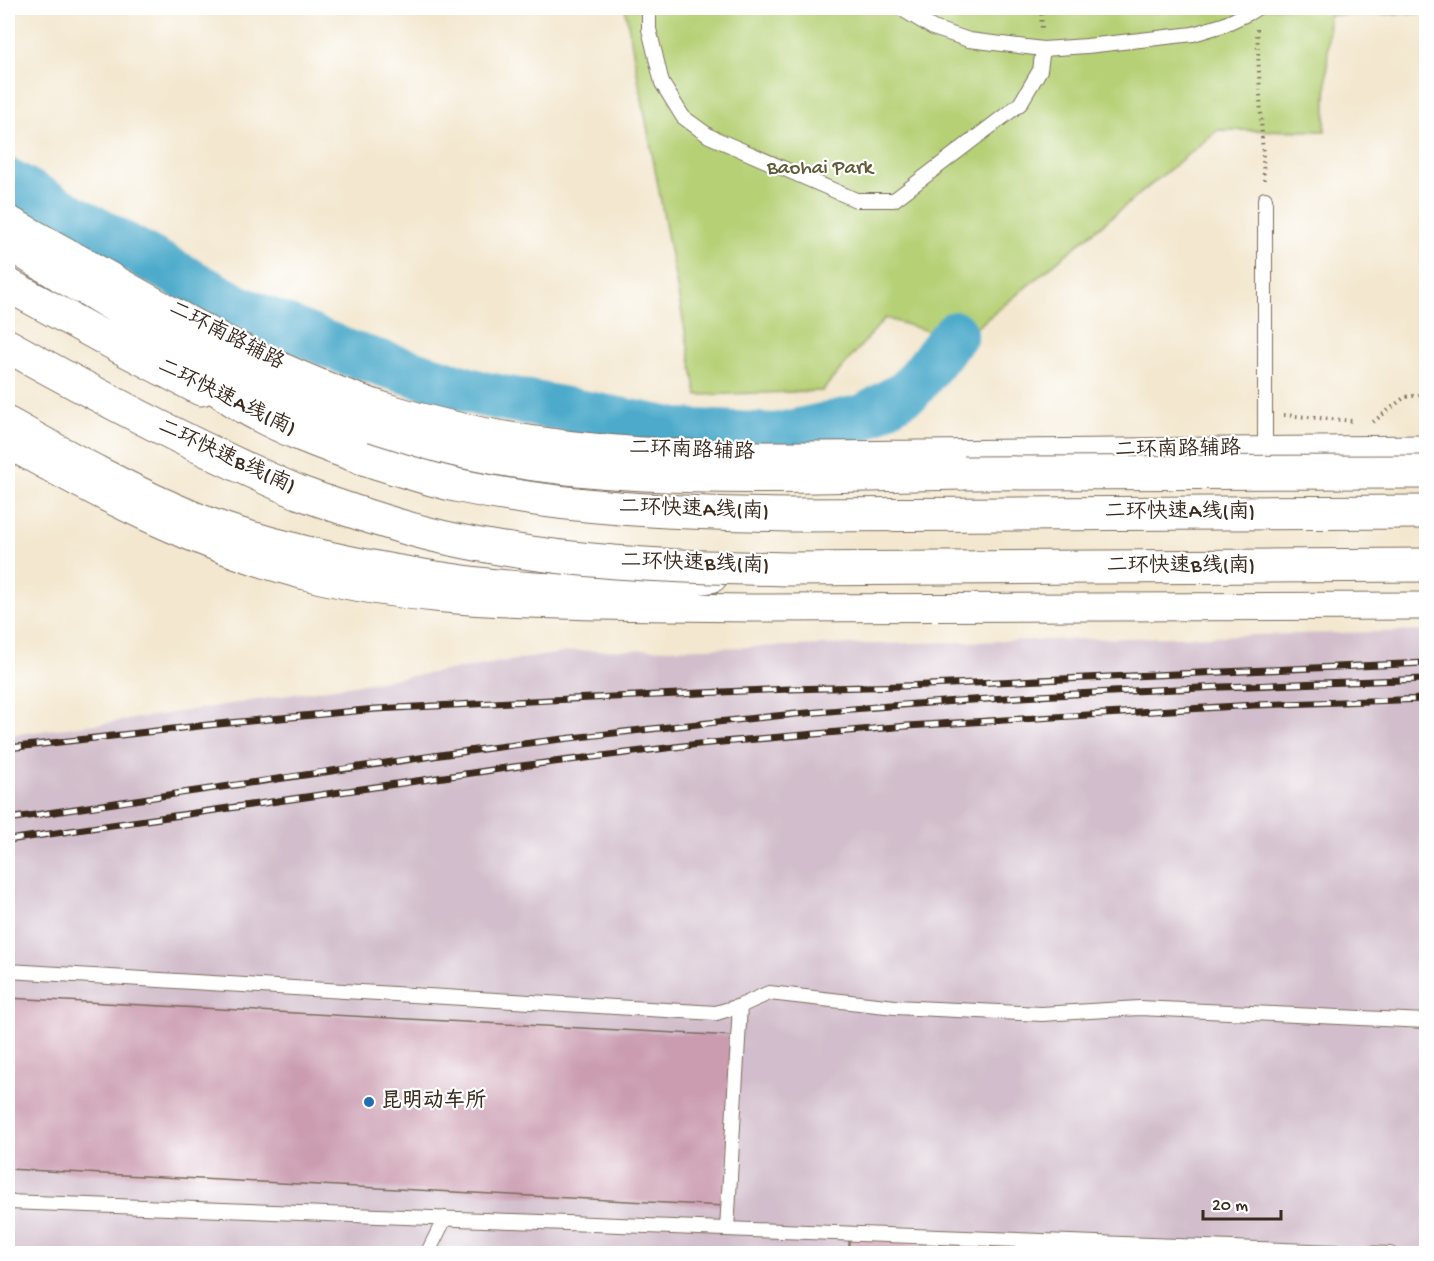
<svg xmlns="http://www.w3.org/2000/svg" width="1434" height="1261" viewBox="0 0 1434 1261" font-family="'Gochi Hand','LXGW WenKai TC',sans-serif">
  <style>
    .industrial { fill: #d1bdcb }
    .green { fill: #b6d076; stroke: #787d4a; stroke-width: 1.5 }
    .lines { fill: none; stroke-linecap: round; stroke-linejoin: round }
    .river { stroke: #4daacb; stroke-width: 46 }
    .building { fill: #cb9cb0 }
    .lane-casing { stroke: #7b6c5c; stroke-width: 16 }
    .street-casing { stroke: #7b6c5c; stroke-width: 29 }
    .highway-casing { stroke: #7b6c5c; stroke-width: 35 }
    .path { stroke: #7b6c5c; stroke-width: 4; stroke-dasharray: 1.5 4.5; stroke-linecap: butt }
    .lane { stroke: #fff; stroke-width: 14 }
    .street { stroke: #fff; stroke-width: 27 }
    .highway { stroke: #fff; stroke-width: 33 }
    .rail-casing { stroke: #3b2a1e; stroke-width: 7 }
    .rail { stroke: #fff; stroke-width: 4.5; stroke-dasharray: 14; stroke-linecap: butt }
    .highway-bridge-casing { stroke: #7b6c5c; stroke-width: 35; stroke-linecap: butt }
    .highway-bridge { stroke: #fff; stroke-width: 33 }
    .poi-dot { fill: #1f6fb2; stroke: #fff; stroke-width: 2 }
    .labels { text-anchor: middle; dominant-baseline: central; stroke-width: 4.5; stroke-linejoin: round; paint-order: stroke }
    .park-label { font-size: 21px; fill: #605c38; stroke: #fff }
    .street-label { font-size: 21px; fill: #3b2a1e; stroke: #fff }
    .poi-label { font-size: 21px; font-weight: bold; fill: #3b2a1e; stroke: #fff; text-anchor: start }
  </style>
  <rect width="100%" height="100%" fill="#fff"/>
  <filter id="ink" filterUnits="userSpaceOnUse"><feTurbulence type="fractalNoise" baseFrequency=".0167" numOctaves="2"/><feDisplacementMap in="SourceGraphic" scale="12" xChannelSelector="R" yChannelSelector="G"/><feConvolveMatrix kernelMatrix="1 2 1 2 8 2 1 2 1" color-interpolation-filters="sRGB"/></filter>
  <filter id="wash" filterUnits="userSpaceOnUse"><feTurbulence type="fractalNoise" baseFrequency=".008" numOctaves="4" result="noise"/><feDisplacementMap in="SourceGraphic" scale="24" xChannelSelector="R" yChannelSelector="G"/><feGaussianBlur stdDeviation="1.35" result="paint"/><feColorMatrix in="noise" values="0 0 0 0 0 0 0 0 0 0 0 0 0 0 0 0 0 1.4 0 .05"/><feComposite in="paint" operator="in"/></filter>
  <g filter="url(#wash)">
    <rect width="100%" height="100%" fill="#f3e7cf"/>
    <path class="industrial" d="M 1426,631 L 1426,1253 L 8,1253 L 8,735 L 107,723 L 574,651 Z"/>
    <path class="green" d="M 625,8 L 1426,8 L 1426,13 L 1329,15 L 1325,131 L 1218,130 L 960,341 L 885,318 L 822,391 L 697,395 Z"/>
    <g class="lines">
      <path class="river" d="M 8,181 L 237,307 L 351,354 L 482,394 L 677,431 L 776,436 L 864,417 L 910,390 L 955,334"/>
    </g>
    <g id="blocks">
      <path class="building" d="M 8,998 L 733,1036 L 725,1206 L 8,1169 Z
        M 849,1235 L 1156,1250 L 1156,1254 L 849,1254 Z"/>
    </g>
  </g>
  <g filter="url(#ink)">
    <use href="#blocks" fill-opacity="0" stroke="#7b6c5c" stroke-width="1.5"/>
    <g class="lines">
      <g class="lane-casing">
        <path id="lane" d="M 649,8 L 649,29 L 662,83 L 683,117 L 709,136 L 856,200 L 894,200 L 1020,104 L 1040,70 L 1043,49
          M 900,8 L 933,28 L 969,40 L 1043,49 L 1087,46 L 1193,34 L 1223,25 L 1249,13 L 1257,8
          M 1265,453 L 1265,199
          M 8,971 L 716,1013 L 740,1006 L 769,993 L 895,1007 L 1042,1014 L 1139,1008 L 1426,1021
          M 8,1202 L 1390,1254
          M 727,1229 L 740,1006
          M 427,1254 L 445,1218"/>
      </g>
      <g class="street-casing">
        <path id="street" d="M 8,219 C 133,286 253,366 390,408 C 561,461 741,456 917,454 C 1087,453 1257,450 1426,449
          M 8,445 C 107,501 210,554 321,580 C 399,598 480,603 560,605 C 625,607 691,607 756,608 C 980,609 1203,607 1426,606"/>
      </g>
      <g class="highway-casing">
        <path id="highway" d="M 8,243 L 81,287
          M 62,276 L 77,283 C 177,345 280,402 395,435 C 580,489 773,476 964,473
          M 8,285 L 126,350 L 201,389
          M 8,346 C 103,399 198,449 298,492
          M 185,364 C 205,380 225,395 246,408 C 283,429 323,444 363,458
          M 8,424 C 69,458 132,493 198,520 C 235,535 276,545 315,555 C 367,567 419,576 471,583 C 503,587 535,590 566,590 C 614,590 663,582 711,576"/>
      </g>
      <path class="path" d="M 1041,8 L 1042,30
        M 1257,29 L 1264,180
        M 1284,415 L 1354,421
        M 1373,422 L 1405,397 L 1426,394"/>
      <use href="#lane" class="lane"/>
      <use href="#street" class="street"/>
      <use href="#highway" class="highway"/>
      <g class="rail-casing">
        <path id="rail" d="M 8,748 L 208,725 L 376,709 L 570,699 L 790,689 L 904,686 L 1426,663
          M 8,819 C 152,798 296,775 440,755 C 558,738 678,726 796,714 C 1006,694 1216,687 1426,679
          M 8,840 L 513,767 L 699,744 L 907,726 L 1254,705 L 1426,699"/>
      </g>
      <use href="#rail" class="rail"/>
      <g class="highway-bridge-casing">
        <path id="highway-bridge" d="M 363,458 C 395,468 427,479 460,486 C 568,509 678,513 788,515 L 1426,512
          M 964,473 L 1426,472
          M 298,492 C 347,510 396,527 446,538 C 559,563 673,567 788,569 L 1426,565"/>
      </g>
      <use href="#highway-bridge" class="highway-bridge"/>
    </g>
  </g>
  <circle class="poi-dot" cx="369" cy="1102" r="6"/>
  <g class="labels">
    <g class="park-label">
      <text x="820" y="169">Baohai Park</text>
    </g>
    <g class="street-label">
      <text transform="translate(226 337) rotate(27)">二环南路辅路</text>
      <text transform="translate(226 399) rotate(26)">二环快速A线(南)</text>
      <text transform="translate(1178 451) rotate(-1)">二环南路辅路</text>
      <text transform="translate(692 452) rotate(2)">二环南路辅路</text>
      <text transform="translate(226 458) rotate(25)">二环快速B线(南)</text>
      <text transform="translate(694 511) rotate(2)">二环快速A线(南)</text>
      <text x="1180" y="513">二环快速A线(南)</text>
      <text transform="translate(695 565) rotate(2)">二环快速B线(南)</text>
      <text x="1181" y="567">二环快速B线(南)</text>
    </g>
    <g class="poi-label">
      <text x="381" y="1102">昆明动车所</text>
    </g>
  </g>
  <rect width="1434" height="1261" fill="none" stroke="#fff" stroke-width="30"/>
  <path d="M1203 1210v9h78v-9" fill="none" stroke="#3b2a1e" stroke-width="3"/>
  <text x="1212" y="1210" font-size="18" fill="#3b2a1e" stroke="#ffffff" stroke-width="4.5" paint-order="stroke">20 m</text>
</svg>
